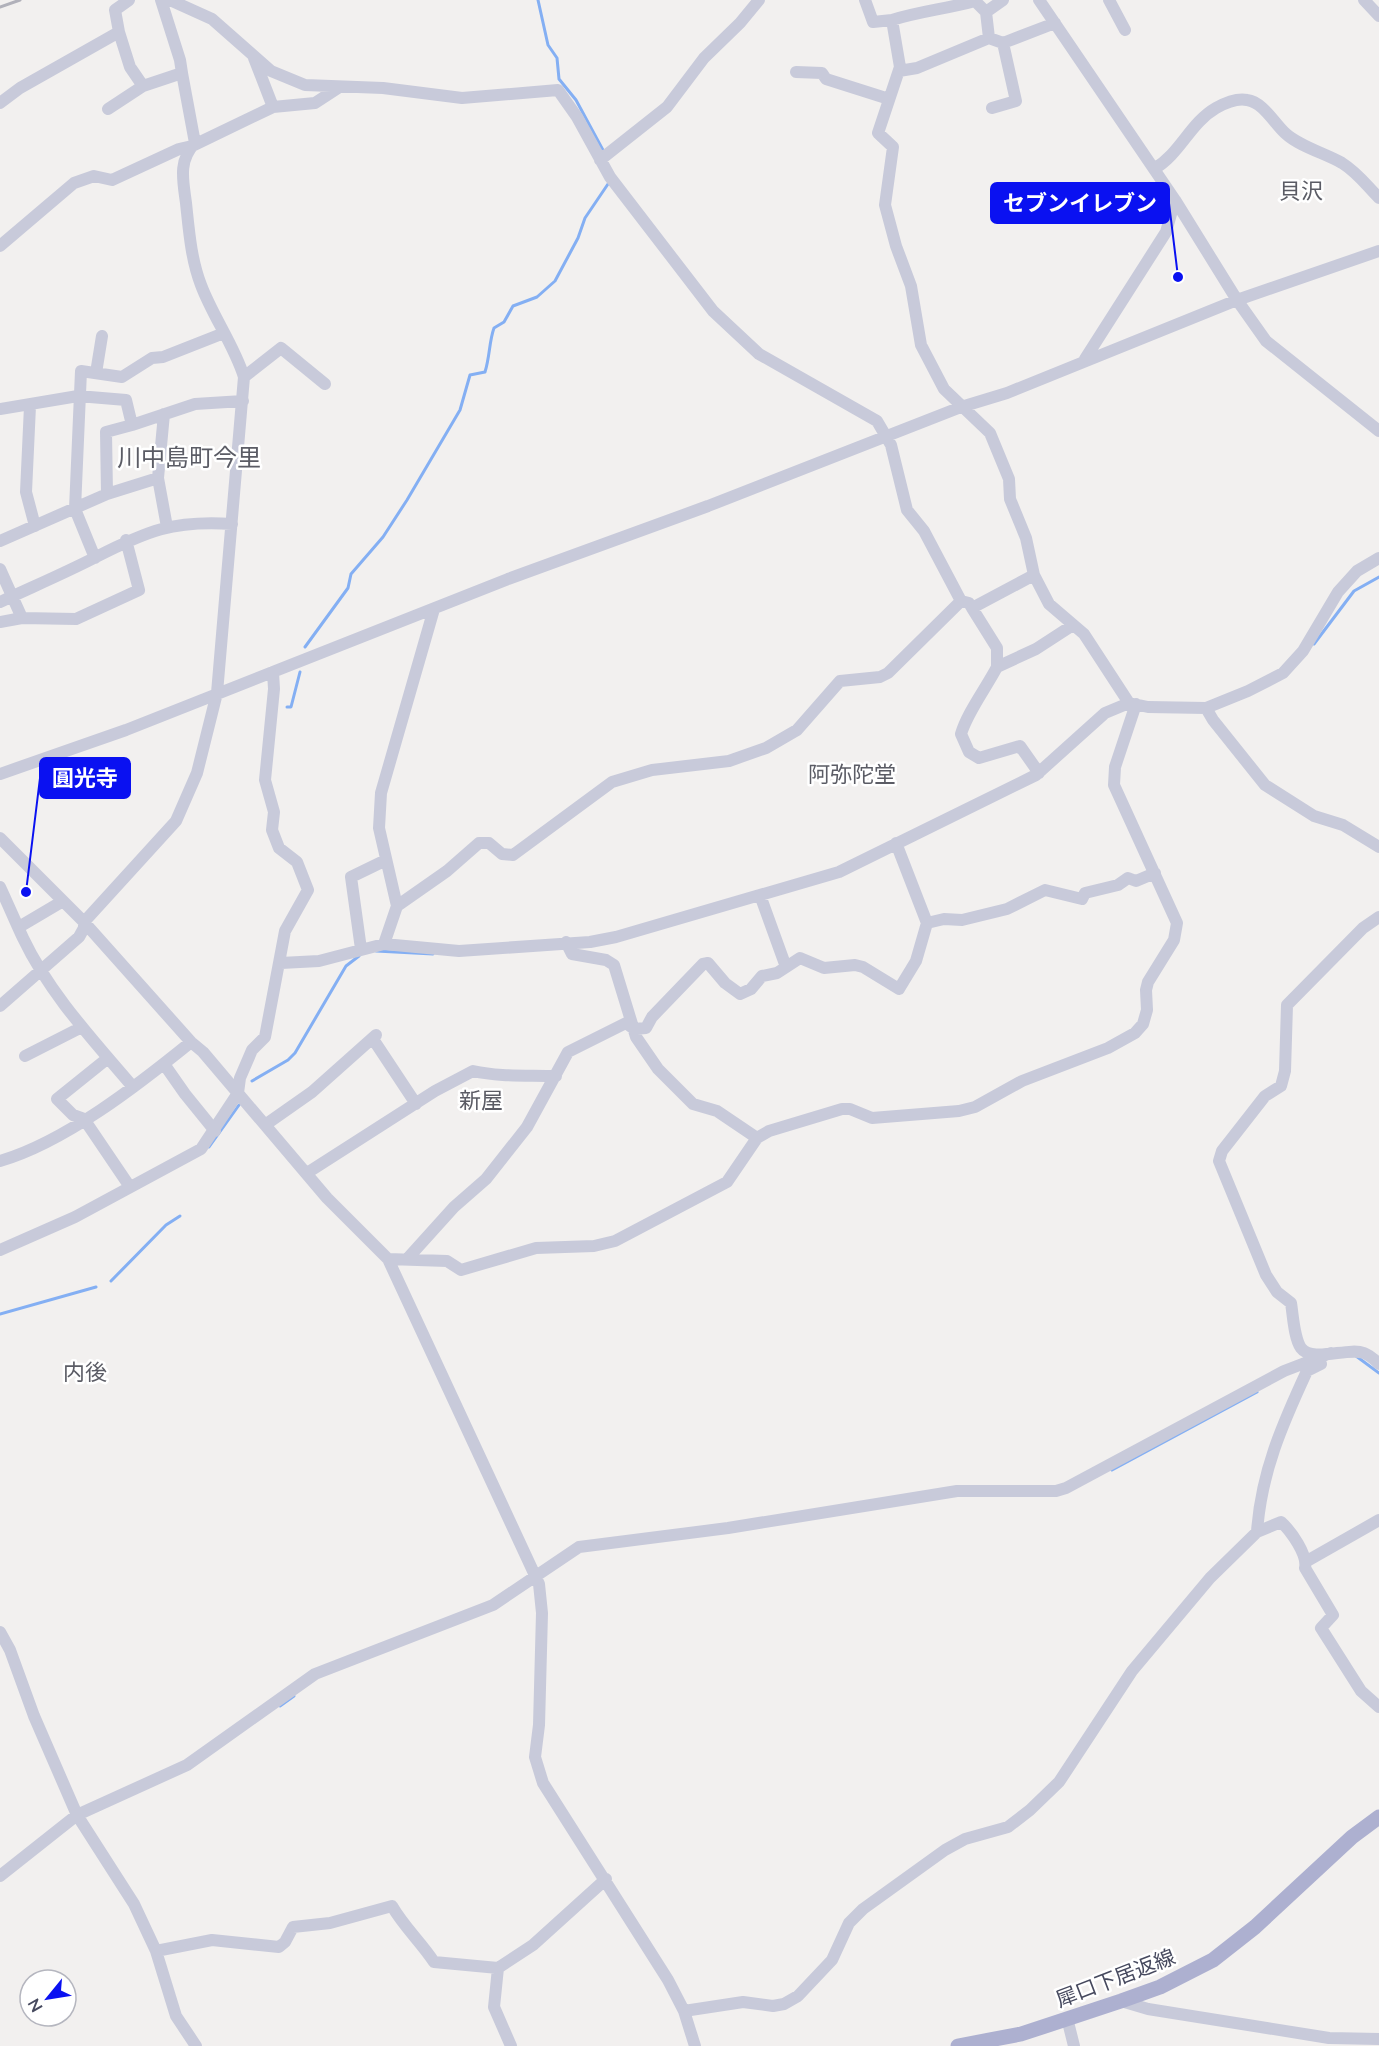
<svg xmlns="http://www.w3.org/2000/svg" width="1379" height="2046" viewBox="0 0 1379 2046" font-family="Lato,'Noto Sans JP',sans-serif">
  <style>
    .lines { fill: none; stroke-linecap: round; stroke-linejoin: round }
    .stream { stroke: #84aff3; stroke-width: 3 }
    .minor { stroke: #c8cada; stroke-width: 12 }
    .major { stroke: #adb0d0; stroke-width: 15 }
    .rail { stroke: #b1b1ba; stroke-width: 3 }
    .labels { text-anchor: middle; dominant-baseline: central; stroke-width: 5; stroke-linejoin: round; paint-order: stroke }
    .street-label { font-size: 21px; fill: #46495e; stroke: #fff }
    .neighbourhood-label { font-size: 22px; fill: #5b5c65; stroke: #fff }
    .quarter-label { font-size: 24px; fill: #5b5c65; stroke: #fff }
    .leader { fill: none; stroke: #0a11f1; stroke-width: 2 }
    .callout-dot { fill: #0a11f1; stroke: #fff; stroke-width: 2 }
    .callout { fill: #0a11f1; stroke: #0a11f1; stroke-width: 2 }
    .callout-label { font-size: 22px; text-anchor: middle; font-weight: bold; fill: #fff }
  </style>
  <rect width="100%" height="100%" fill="#f2f0ef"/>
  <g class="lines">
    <path class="stream" d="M 538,0 L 548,45 L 557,58 L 559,79 L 576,100 L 604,152
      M 1314,644 L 1354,591 L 1379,577
      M 305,647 L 348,588 L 351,574 L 383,537 L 407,500 L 460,410 L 470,375 L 485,372 C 490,356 489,342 494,328 L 504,322 L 513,306 L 537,297 L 555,281 L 578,238 L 585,218 L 608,184
      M 287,707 L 291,707 L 300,672
      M 376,951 L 433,954
      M 252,1081 L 288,1060 L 295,1053 L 346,966 L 359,956
      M 209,1147 L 239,1105
      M 111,1281 L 166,1225 L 180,1216
      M 0,1314 L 96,1287
      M 1356,1356 L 1379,1373
      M 1112,1470 L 1257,1392
      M 280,1706 L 294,1696"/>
    <path class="minor" d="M 161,0 L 180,60 L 182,73
      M 170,0 L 212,19 L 271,71 L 305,85 L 383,88 L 462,98 L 558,90 L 577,117 L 610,177 L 713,311 L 759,354 L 877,421 L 891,445 L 907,510 L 924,531 L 961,601 L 969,603 L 972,608 L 1034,575
      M 865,0 L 873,22 L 892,20 L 900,67 L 878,133 L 893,147 L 885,205 L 896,246 L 911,286 L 921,345 L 944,389 L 990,433 L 1009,479 L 1010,499 L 1026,538 L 1034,575 L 1049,604 L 1084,634 L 1129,703
      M 1039,0 L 1175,200 L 1237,300 L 1266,341 L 1379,431
      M 1109,0 L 1125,30
      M 1364,0 L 1379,16
      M 986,12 L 1003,0
      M 892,20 C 921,11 946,9 975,1 L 986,12 L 989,38
      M 119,32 L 115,10 L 129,0
      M 899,71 L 917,68 L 989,38 L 1003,43 L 1055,23
      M 796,72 L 822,73 L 826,79 L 889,99
      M 0,103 L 20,88 L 119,32 L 130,67 L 143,86 L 182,73 L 195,143 C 178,161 183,180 186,203 C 189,231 191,259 201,285 C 213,317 234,345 244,377 L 217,693 L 197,773 L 176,821 L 84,922 L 84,928 L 79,937 L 0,1006
      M 273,107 L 315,103 L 338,88
      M 992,108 L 1016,101 L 1003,43
      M 108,109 L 143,86
      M 600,160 L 667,107 L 704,58 L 740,23 L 759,0
      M 1154,169 C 1180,154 1190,123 1216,108 C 1225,103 1237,98 1247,100 C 1263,102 1274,123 1285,133 C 1300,147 1325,153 1342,163 C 1358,173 1366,185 1379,198
      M 0,246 L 74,183 L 94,176 L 112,180 L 179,149 L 192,146 L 273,107 L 254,58
      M 1085,359 L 1166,232 L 1175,200
      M 96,373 L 102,336
      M 244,377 L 281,348 L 325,384
      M 30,406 L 26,492 L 35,526
      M 0,409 L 78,396 L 126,400 L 132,425 L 195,404 L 243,401
      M 158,478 L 167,527
      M 107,494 L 106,432 L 132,425
      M 0,541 L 107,494 L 158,478 L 164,414
      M 95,558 L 75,509 L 81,371 L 122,377 L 152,358 L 163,357 L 224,333
      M 0,569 L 22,618
      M 0,602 C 32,587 65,573 96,557 C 147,531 173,520 232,524
      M 972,608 L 997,648 L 997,667 L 1036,649 L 1073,625
      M 0,622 L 22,618 L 76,619 L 139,590 L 126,540
      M 997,667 C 986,688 967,713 961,734 L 969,752 L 979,758 L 1020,746 L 1039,773
      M 1206,708 L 1213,720 L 1265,785 L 1314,816 L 1343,825 L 1379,847
      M 0,774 L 126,730 L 508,579 L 708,506 L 961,407 L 1007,393 L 1237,300 L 1379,251
      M 0,838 L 84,922 L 191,1042 L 203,1052 L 327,1198 L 388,1259 L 539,1584 L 542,1613 L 539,1725 L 535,1757 L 543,1783 L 668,1980 L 684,2011 L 695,2046
      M 0,887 C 8,904 15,921 23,938 C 49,993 94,1041 133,1087
      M 760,895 L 786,967
      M 397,906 L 447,871 L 479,843 L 489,843 L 502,854 L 513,855 L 612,782 L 652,770 L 729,761 L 766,748 L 797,730 L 840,681 L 880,677 L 888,673 L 961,601
      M 1379,917 L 1363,928 L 1287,1005 L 1285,1071 L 1281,1086 L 1265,1096 L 1222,1151 L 1219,1161 L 1266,1275 L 1277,1292 L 1291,1303 C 1293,1315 1294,1338 1301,1348 C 1312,1363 1348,1347 1364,1353 C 1369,1355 1375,1360 1379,1364
      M 927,923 L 944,919 L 962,920 L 1007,909 L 1045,890 L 1082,899 L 1085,893 L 1118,885 L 1128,878 L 1136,881 L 1155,873
      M 19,927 L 63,901
      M 566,942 L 572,954 L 606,960 L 614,965 L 636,1037 L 658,1069 L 693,1104 L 717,1111 L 757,1138
      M 384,944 L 397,906 L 379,828 L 381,793 L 434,609
      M 361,949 L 351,877 L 386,860
      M 281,963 L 319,961 L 384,944 L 459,951 L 590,942 L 616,937 L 839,872 L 1036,775 L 1105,713 L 1129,703 L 1148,707 L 1206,708 L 1248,691 L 1283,673 L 1303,651 L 1338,592 L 1357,571 L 1379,558
      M 373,1039 L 416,1104
      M 25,1056 L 82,1027
      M 108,1058 L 57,1099 L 73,1115 L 84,1119 L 130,1187
      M 164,1064 L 185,1094 L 215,1131
      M 265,1125 L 312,1092 L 376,1035
      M 0,1161 C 65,1142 138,1085 191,1042
      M 307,1173 L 435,1091 L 473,1071 C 500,1077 527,1075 556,1076
      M 0,1250 L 75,1217 L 201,1149 L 238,1093 L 240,1078 L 252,1050 L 265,1037 L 285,931 L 308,890 L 297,862 L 279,848 L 272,830 L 274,812 L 265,780 L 274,689 L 273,672
      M 408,1258 L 454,1207 L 486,1179 L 527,1127 L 568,1052 L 626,1023 L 634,1029 L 646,1028 L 652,1017 L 703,964 L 708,963 L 725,983 L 740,994 L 751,989 L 762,976 L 777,973 L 800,958 L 824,968 L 855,965 L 863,967 L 899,989 L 916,961 L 927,923 L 896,843
      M 388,1259 L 447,1261 L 461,1270 L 536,1248 L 594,1246 L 615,1241 L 727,1182 L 757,1138 L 769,1131 L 842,1109 L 850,1109 L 872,1118 L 959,1111 L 975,1107 L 1022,1081 L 1108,1048 L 1135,1033 L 1143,1024 L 1147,1010 L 1146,990 L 1148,982 L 1174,940 L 1177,923 L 1114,785 L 1115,767 L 1136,704
      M 1257,1532 C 1261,1473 1282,1425 1307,1371 L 1321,1364
      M 1307,1561 L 1379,1520
      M 0,1632 L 10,1650 L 34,1716 L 77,1815 L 134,1904 L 156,1951 L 176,2016 L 196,2046
      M 0,1876 L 77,1815 L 187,1765 L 315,1674 L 493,1605 L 579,1547 L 728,1528 L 957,1491 L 1056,1491 L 1066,1488 L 1284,1371 L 1331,1353
      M 156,1951 L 212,1940 L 279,1947 L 285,1942 L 293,1927 L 330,1923 L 392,1906 C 404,1927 421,1942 434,1962 L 498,1968 L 494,2007 L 511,2046
      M 498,1968 L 533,1945 L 606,1879
      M 1121,2001 L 1148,2009 L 1329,2038 L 1379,2039
      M 684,2011 L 743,2002 L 773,2006 L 784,2004 L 798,1996 L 832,1960 L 849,1923 L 863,1909 L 945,1850 L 965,1839 L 1008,1827 L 1030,1810 L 1059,1782 L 1132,1671 L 1210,1578 L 1257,1532 L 1281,1522 C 1291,1531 1308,1555 1305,1568 L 1333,1615 L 1321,1628 L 1361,1691 L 1379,1707
      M 1067,2018 L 1074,2046"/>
    <path class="major" d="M 958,2046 L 1021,2034 L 1121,2001 L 1160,1987 L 1213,1960 L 1255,1927 L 1352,1837 L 1379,1817"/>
    <path class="rail" d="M 0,7 L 20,0"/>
  </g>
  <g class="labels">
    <g class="street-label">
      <text transform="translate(1115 1977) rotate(-21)">犀口下居返線</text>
    </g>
    <g class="neighbourhood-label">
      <text x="1301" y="190">貝沢</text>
      <text x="852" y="773">阿弥陀堂</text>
      <text x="481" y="1099">新屋</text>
      <text x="85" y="1371">内後</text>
    </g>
    <g class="quarter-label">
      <text x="189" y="456">川中島町今里</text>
    </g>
  </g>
  <path class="leader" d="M1178 277L1169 203M26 892L40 778"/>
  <g class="callout-dot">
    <circle cx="1178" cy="277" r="6"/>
    <circle cx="26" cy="892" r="6"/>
  </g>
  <g class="callout">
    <rect x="991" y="183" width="178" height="40" rx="6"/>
    <rect x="40" y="758" width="90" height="40" rx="6"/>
  </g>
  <g class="callout-label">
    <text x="1080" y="211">セブンイレブン</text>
    <text x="85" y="786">圓光寺</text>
  </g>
  <g transform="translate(48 1998) rotate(240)"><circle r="28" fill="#ffffff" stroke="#b5b6bf" stroke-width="1.5"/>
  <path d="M0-4.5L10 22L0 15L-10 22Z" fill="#0a11f1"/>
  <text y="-9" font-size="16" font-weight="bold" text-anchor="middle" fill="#46495e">N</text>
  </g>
</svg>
